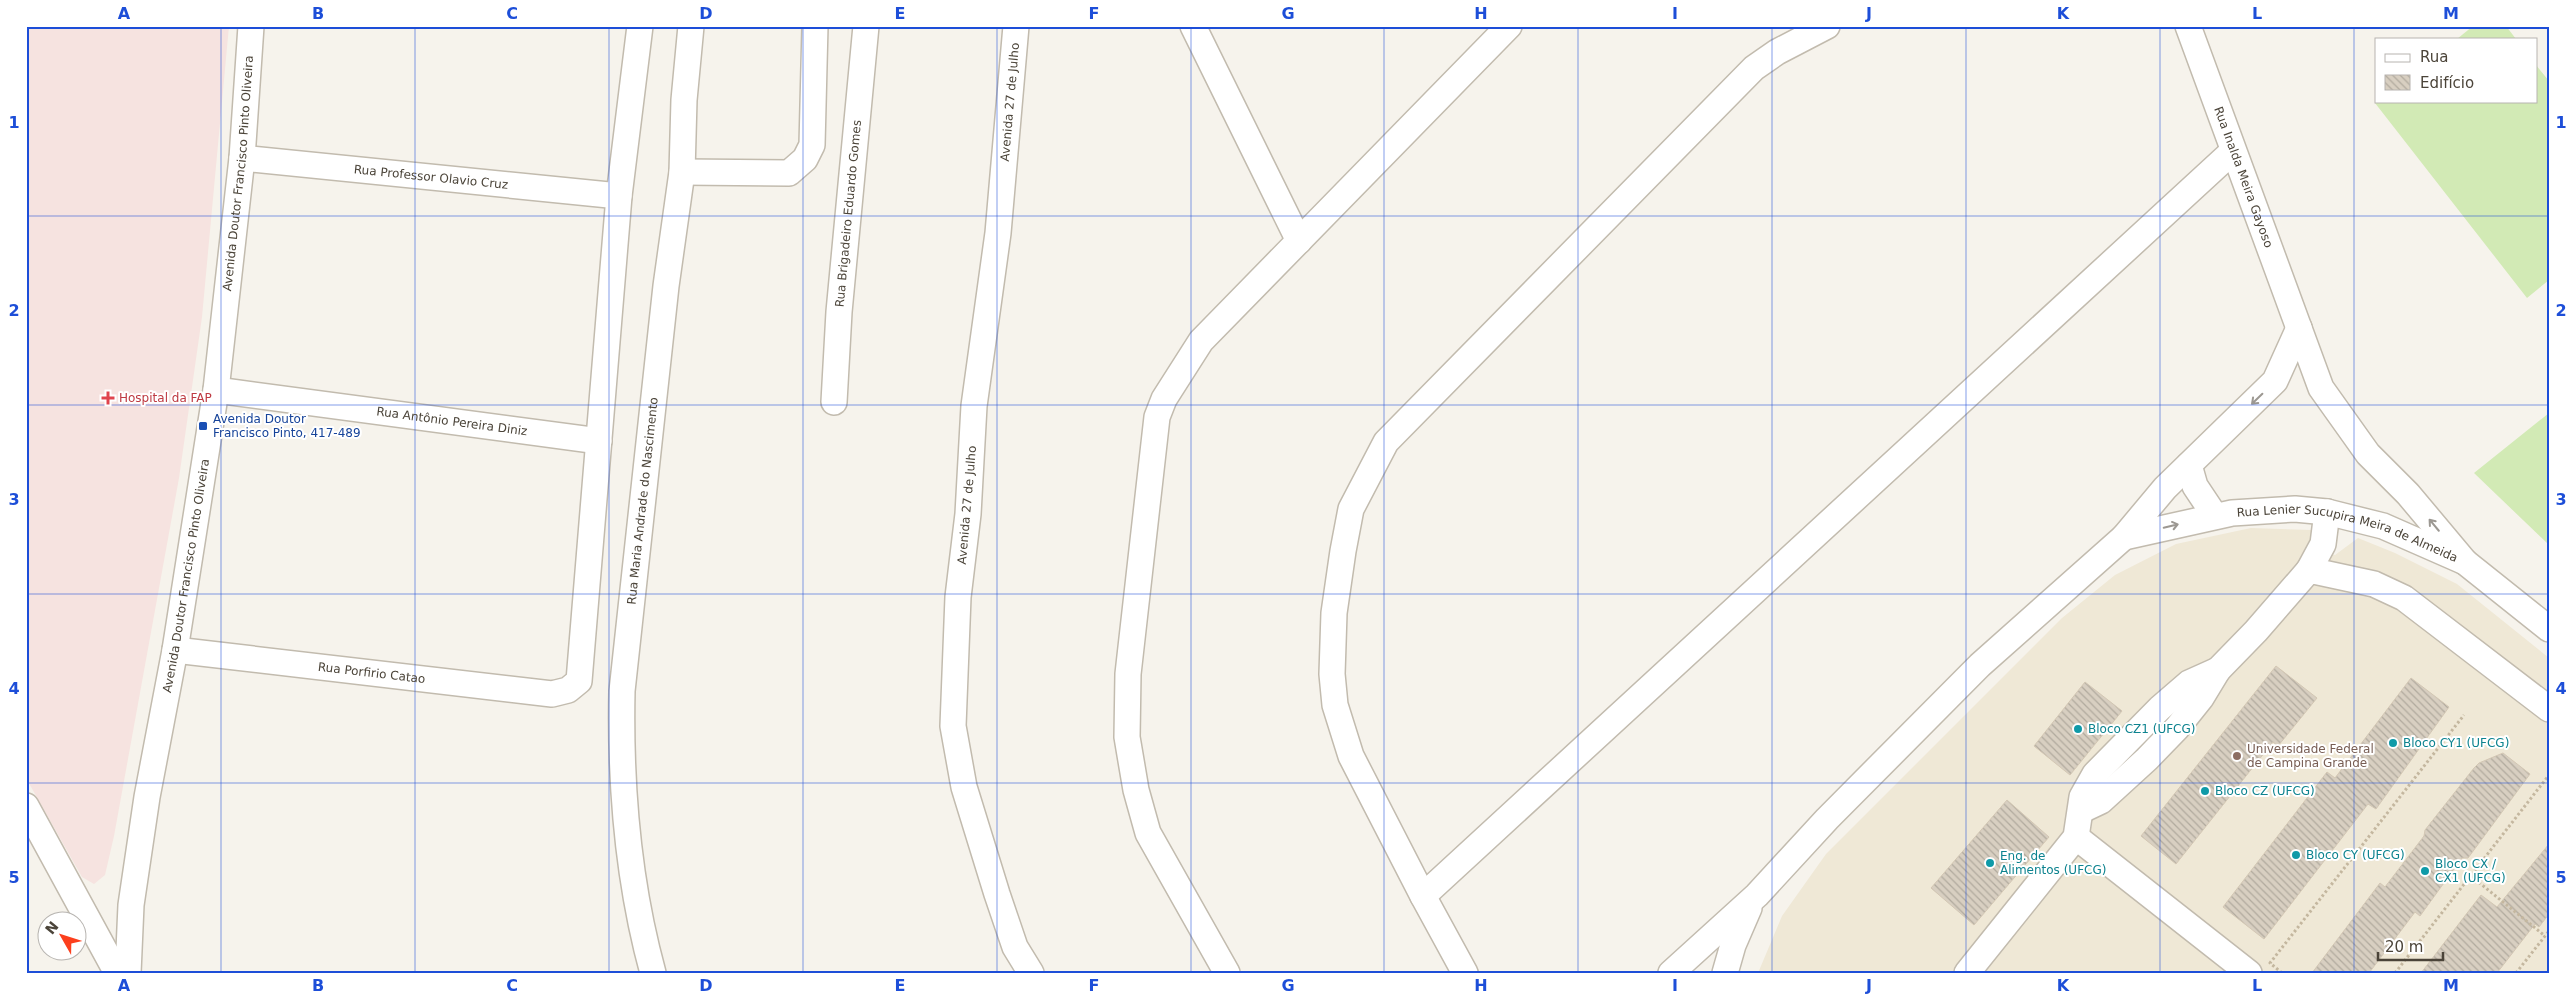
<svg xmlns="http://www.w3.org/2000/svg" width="2575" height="999" viewBox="0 0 2575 999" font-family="'DejaVu Sans',sans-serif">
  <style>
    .education { fill: #efe8d6 }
    .medical { fill: #f6e3e0 }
    .pitch { fill: #d2eab5 }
    .building { fill: url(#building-back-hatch); stroke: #d3c7b4 }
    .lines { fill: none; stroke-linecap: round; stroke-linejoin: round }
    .minor-casing { stroke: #c2bbae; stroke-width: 28 }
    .path { stroke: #c4b79f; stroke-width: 3; stroke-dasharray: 2.5 2.5; stroke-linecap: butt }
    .minor { stroke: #fff; stroke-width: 25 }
    .oneway { stroke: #9c9892 }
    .grid { fill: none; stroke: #1d4ed8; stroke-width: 1; stroke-opacity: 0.55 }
    .health-dot { fill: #e0444e; stroke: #fff; stroke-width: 2 }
    .transit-dot { fill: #1a4fb4; stroke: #fff; stroke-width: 2 }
    .culture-dot { fill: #0f9aa8; stroke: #fff; stroke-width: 2 }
    .education-dot { fill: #8d6e63; stroke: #fff; stroke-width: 2 }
    .labels { text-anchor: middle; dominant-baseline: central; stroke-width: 4; stroke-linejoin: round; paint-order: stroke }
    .street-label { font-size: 12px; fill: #4b4439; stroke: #fff }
    .health-label { font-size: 12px; fill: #be3a42; stroke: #fff; text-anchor: start }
    .transit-label { font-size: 12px; fill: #164399; stroke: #fff; text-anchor: start }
    .culture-label { font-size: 12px; fill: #0d838f; stroke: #fff; text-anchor: start }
    .education-label { font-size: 12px; fill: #785e54; stroke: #fff; text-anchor: start }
    .neatline { fill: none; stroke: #1d4ed8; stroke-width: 2 }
    .grid-label { font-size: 16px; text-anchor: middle; font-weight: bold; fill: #1d4ed8 }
  </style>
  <defs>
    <pattern id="building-back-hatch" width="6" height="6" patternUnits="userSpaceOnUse" patternTransform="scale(1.25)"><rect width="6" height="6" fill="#d8cfc1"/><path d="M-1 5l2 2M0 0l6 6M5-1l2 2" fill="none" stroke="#b1aa9e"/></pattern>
  </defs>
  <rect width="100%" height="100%" fill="#f6f3ec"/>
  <path class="education" d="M 2251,528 L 2312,530 L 2316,550 L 2335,555 L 2358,538 L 2395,553 L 2457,584 L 2549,658 L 2549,973 L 1758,973 L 1782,916 L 1826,854 L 2062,618 L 2115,575 L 2176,544 Z"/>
  <path class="medical" d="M 26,26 L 229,26 L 202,317 L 179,478 L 114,836 L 105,875 L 94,884 L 82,877 L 26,778 Z"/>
  <path class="pitch" d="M 2473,26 L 2506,26 L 2516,39 L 2457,39 Z
    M 2536,65 L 2549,81 L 2549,280 L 2527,298 L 2375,103 L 2378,101 L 2536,101 Z
    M 2549,413 L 2549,545 L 2474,473 Z"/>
  <path class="building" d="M 2276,666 L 2317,698 L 2278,746 L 2273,742 L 2176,864 L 2141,836 Z
    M 2411,678 L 2449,707 L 2376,809 L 2368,804 L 2264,939 L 2223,907 L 2327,772 L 2335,778 Z
    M 2085,682 L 2122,711 L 2070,775 L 2034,746 Z
    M 2503,753 L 2530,774 L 2468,858 L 2462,858 L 2420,916 L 2415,912 L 2369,973 L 2312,973 L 2380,883 L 2385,887 L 2424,836 L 2425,830 L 2474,768 L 2479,763 Z
    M 2007,800 L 2049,837 L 1974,925 L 1931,888 Z
    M 2549,844 L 2549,914 L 2539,927 L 2535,924 L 2497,973 L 2421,973 L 2481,895 L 2497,907 Z"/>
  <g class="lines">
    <g class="minor-casing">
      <g id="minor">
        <path d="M 1016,26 L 998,233 L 974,406 L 968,514 L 958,597 L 953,726 L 964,787 L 997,894 L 1015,947 L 1031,973"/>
        <path d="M 1193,26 L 1299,241"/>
        <path id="s1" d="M 2188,26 L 2321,388 L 2368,454 L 2408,494 L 2465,562"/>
        <path id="s2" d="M 242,158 L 619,196"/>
        <path d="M 682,172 L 789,173 L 805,159 L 812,145 L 815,26"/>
        <path id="s3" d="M 216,390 L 599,441"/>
        <path id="s4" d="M 834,402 L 839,312 L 866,26"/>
        <path d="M 2189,465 L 2195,486 L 2215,516"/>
        <path id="s5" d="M 2124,537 L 2232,513 L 2295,509 L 2327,512 L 2383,526 L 2465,562 L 2549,629"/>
        <path d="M 2309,570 L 2323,544 L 2327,512"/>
        <path id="s6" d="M 175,650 L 552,694 L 568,690 L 579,681 L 619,196 L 640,26"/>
        <path d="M 26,806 L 117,973"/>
        <path d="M 2082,810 L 2101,801 L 2147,759 L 2177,728 L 2201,698 L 2218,670 L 2256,631 L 2309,570 L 2374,584 L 2404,598 L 2549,709"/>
        <path d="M 2076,837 L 2249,973"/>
        <path d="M 1423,896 L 2233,151"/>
        <path id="s7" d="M 128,973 L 131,905 L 147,797 L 175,650 L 216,390 L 242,158 L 251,26"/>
        <path id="s8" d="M 653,973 C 628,882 620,785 622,691 L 666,286 L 682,172 L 684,100 L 691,26"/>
        <path d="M 1227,973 L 1148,833 L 1136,790 L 1127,737 L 1128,674 L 1157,417 L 1164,399 L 1201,341 L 1509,26"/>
        <path d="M 1465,973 L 1423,896 L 1351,756 L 1335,705 L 1332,674 L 1334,613 L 1343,551 L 1351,509 L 1386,442 L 1754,68 L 1777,52 L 1827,26"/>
        <path d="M 1671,973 L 1757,895 L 1827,819 L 1980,665 L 2124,537 L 2165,488 L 2275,381 L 2299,328"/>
        <path d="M 1725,973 L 1733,945 L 1749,908"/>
        <path d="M 1967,973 L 2076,837 L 2082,797 L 2095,774 L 2160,708 L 2189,683 L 2218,670"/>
      </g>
    </g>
    <path class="path" d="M 2471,876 L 2545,936
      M 2282,973 L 2270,963 L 2464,715
      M 2395,973 L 2549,775
      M 2516,973 L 2549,931"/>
    <use href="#minor" class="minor"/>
  </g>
  <defs><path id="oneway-shaft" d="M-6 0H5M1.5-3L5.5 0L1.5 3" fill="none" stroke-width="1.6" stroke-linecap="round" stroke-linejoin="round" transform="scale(1.25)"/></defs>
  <g class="oneway">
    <use href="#oneway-shaft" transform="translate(2257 399) rotate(136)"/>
    <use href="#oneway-shaft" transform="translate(2434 525) rotate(-130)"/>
    <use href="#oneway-shaft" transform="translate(2171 526) rotate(-13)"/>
  </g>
  <path class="grid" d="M 221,26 L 221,973M 415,26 L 415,973M 609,26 L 609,973M 803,26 L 803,973M 997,26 L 997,973M 1191,26 L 1191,973M 1384,26 L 1384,973M 1578,26 L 1578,973M 1772,26 L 1772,973M 1966,26 L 1966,973M 2160,26 L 2160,973M 2354,26 L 2354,973M 26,216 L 2549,216M 26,405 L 2549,405M 26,594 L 2549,594M 26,783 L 2549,783"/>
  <path class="health-dot" d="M105.5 390.5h5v5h5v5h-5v5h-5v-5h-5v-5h5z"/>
  <rect class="transit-dot" x="198" y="421" width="10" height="10" rx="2.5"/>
  <g class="culture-dot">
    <circle cx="2078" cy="729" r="5"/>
    <circle cx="2393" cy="743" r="5"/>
    <circle cx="2205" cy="791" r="5"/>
    <circle cx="2296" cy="855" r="5"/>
    <circle cx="1990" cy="863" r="5"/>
    <circle cx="2425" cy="871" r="5"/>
  </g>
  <circle class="education-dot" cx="2237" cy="756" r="5"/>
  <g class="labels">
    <g class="street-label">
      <text transform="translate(1010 102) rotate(-85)">Avenida 27 de Julho</text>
      <text stroke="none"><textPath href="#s7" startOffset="808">Avenida Doutor Francisco Pinto Oliveira</textPath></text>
      <text stroke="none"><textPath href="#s2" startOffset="190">Rua Professor Olavio Cruz</textPath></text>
      <text stroke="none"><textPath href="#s1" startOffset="161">Rua Inalda Meira Gayoso</textPath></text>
      <text stroke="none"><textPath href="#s4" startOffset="189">Rua Brigadeiro Eduardo Gomes</textPath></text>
      <text stroke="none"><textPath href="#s3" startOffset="238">Rua Antônio Pereira Diniz</textPath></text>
      <text stroke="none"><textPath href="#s8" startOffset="476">Rua Maria Andrade do Nascimento</textPath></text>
      <text transform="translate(967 505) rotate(-85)">Avenida 27 de Julho</text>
      <text stroke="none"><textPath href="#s5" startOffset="230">Rua Lenier Sucupira Meira de Almeida</textPath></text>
      <text stroke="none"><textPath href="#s7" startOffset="402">Avenida Doutor Francisco Pinto Oliveira</textPath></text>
      <text stroke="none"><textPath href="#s6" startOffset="198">Rua Porfirio Catao</textPath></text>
    </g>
    <g class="health-label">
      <text x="119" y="398">Hospital da FAP</text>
    </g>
    <g class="transit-label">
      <text x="213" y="419">Avenida Doutor<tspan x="213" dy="14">Francisco Pinto, 417-489</tspan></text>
    </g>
    <g class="culture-label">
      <text x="2088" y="729">Bloco CZ1 (UFCG)</text>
      <text x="2403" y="743">Bloco CY1 (UFCG)</text>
      <text x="2215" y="791">Bloco CZ (UFCG)</text>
      <text x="2306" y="855">Bloco CY (UFCG)</text>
      <text x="2000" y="856">Eng. de<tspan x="2000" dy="14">Alimentos (UFCG)</tspan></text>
      <text x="2435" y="864">Bloco CX /<tspan x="2435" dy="14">CX1 (UFCG)</tspan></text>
    </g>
    <g class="education-label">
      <text x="2247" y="749">Universidade Federal<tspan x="2247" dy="14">de Campina Grande</tspan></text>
    </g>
  </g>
  <rect width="2575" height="999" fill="none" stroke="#ffffff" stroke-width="55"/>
  <rect x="2375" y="38" width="162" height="65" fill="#ffffff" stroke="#b7b4b0"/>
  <rect x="2385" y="54" width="25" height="8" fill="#ffffff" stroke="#b7b4b0"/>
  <text x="2420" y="62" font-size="15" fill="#4b4439">Rua</text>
  <rect x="2385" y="75" width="25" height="15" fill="url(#building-back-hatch)" stroke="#b7b4b0"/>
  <text x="2420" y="88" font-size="15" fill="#4b4439">Edifício</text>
  <g transform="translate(62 936) rotate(309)"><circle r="24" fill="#ffffff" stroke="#b7b4b0"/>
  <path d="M0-4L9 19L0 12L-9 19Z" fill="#fc3f1d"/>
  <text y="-8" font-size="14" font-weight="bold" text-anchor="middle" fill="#4b4439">N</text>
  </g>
  <path d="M2378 952v8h65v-8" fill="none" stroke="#4b4439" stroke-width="2.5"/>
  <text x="2385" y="952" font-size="15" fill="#4b4439" stroke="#ffffff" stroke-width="4" paint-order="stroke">20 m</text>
  <rect x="28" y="28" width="2520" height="944" class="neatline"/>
  <g class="grid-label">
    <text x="124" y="19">A</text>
    <text x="318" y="19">B</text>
    <text x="512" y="19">C</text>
    <text x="706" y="19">D</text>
    <text x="900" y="19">E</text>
    <text x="1094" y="19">F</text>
    <text x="1288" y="19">G</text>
    <text x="1481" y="19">H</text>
    <text x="1675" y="19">I</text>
    <text x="1869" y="19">J</text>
    <text x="2063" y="19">K</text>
    <text x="2257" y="19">L</text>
    <text x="2451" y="19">M</text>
    <text x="14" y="128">1</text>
    <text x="2561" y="128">1</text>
    <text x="14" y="316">2</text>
    <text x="2561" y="316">2</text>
    <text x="14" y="505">3</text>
    <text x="2561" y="505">3</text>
    <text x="14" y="694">4</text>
    <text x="2561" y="694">4</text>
    <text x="14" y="883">5</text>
    <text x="2561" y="883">5</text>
    <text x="124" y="991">A</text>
    <text x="318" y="991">B</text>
    <text x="512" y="991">C</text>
    <text x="706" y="991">D</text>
    <text x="900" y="991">E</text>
    <text x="1094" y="991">F</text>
    <text x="1288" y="991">G</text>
    <text x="1481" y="991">H</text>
    <text x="1675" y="991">I</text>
    <text x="1869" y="991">J</text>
    <text x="2063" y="991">K</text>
    <text x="2257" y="991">L</text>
    <text x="2451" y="991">M</text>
  </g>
</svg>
